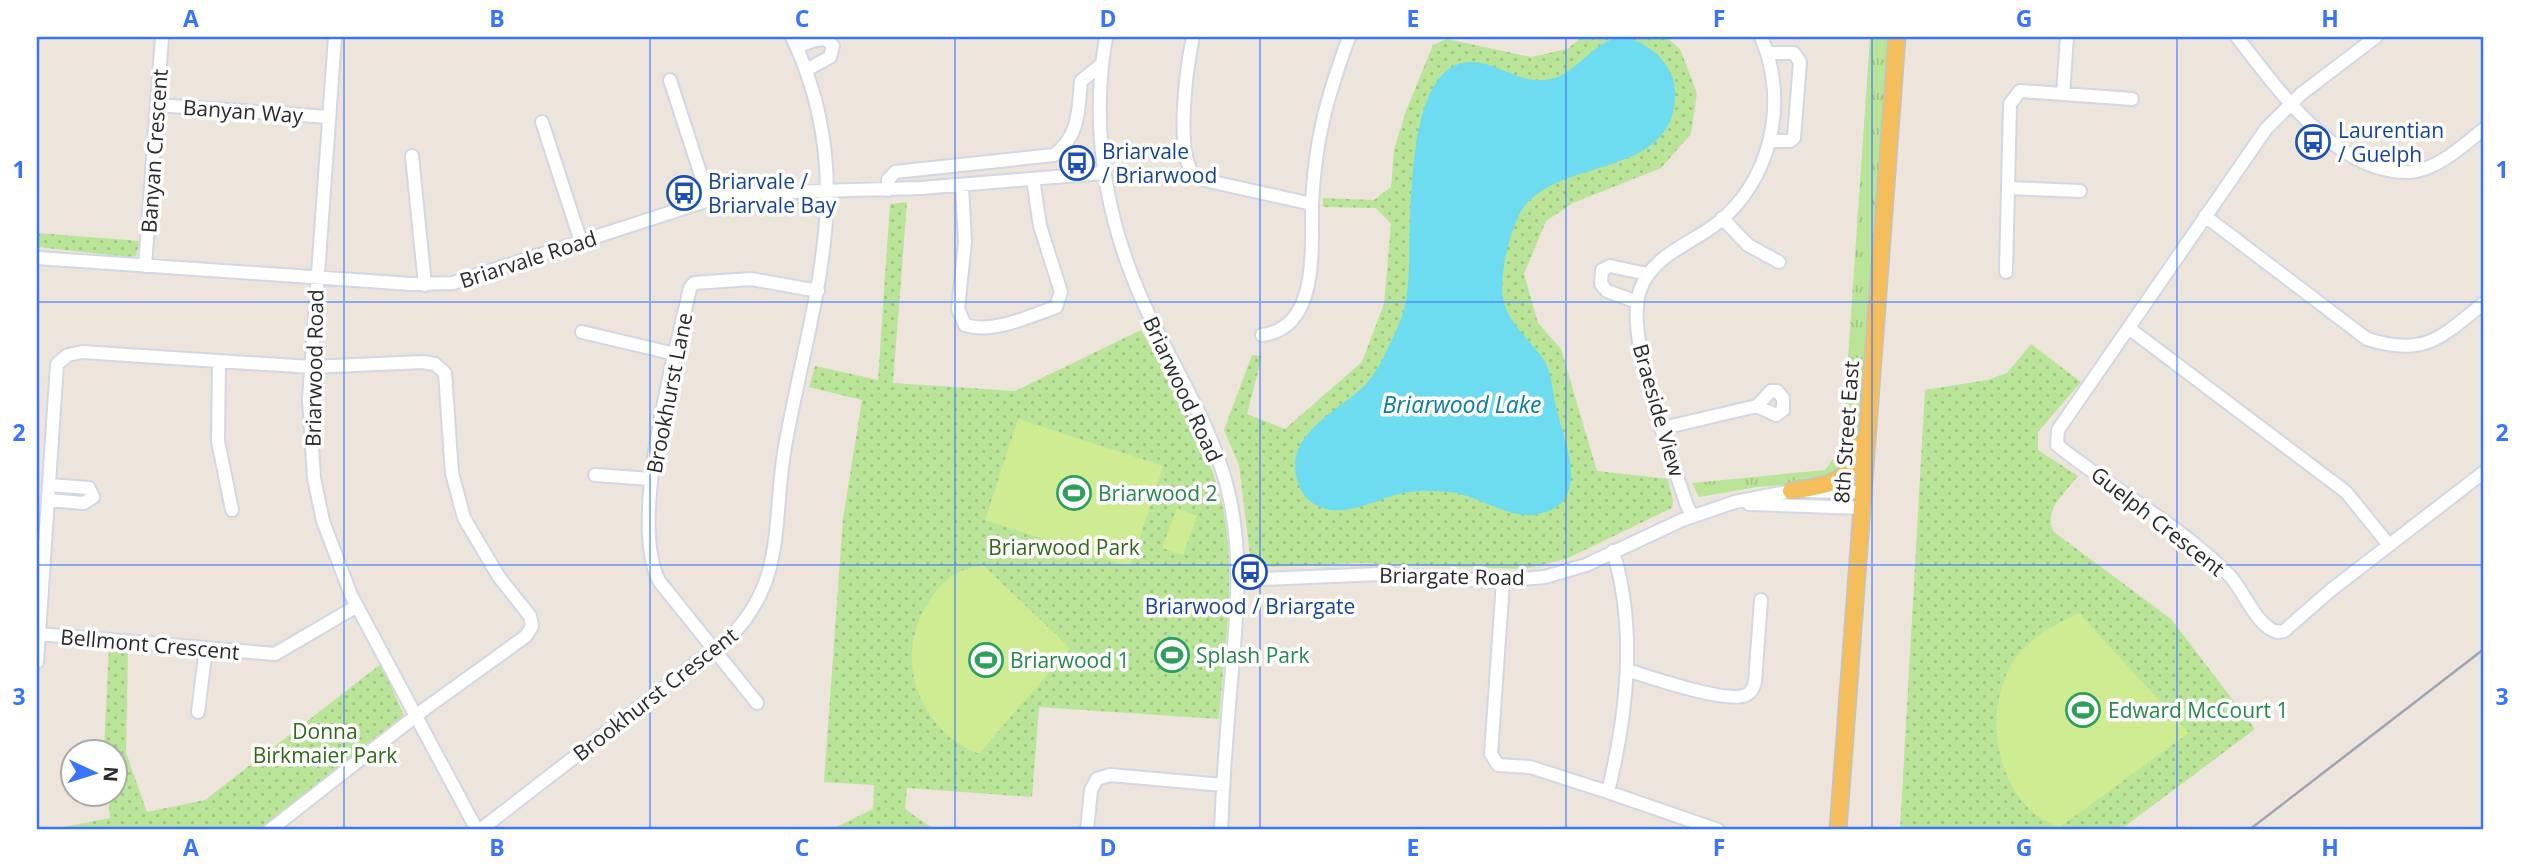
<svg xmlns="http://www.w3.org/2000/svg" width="2521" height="867" viewBox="0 0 2521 867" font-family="'Open Sans',sans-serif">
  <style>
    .grass { fill: url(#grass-tufts) }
    .park { fill: url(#park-dots) }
    .pitch { fill: #d0ec93 }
    .water { fill: #6ddcf0 }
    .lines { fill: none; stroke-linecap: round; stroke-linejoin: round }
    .minor-casing { stroke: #d1d7e3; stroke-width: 16 }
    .major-casing { stroke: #c3c3c3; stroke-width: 19 }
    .minor { stroke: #fff; stroke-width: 12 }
    .major { stroke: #f3be5b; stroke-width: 16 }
    .rail { stroke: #9fa4b5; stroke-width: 2.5 }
    .grid { fill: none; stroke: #3974fd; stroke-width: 2; stroke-opacity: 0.55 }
    .labels { text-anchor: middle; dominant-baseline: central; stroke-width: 7; stroke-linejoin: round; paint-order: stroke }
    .street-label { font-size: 21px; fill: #2a2a2a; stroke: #fff }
    .transit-label { font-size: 21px; fill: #164399; stroke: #fff; text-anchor: start }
    .leisure-label { font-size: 21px; fill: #27864d; stroke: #fff; text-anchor: start }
    .park-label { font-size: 21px; fill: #326919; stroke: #fff }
    .water-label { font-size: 23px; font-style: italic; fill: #0b7c9e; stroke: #fff }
    .neatline { fill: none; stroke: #3974fd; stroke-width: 2.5 }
    .grid-label { font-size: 23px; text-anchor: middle; font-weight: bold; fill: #3974fd }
  </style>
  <defs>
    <pattern id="grass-tufts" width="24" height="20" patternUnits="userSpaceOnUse" patternTransform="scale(1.75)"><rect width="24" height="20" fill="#bae497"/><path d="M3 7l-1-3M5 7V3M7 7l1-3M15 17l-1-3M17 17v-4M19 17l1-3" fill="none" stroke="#a0c482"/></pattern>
    <pattern id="park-dots" width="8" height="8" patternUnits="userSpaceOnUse" patternTransform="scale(1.75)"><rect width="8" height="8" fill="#bae497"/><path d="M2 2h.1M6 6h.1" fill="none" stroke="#a0c482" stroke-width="1.8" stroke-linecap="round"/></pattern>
  </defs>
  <rect width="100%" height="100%" fill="#ede4dc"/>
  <path class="grass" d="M 1870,37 L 1889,37 L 1869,348 L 1862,381 L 1858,441 L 1840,474 L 1805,483 L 1757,487 L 1699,497 L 1692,483 L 1825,470 L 1842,446 Z"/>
  <path class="park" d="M 1582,37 L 1666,37 L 1680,49 L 1697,93 L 1691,134 L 1661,168 L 1573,203 L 1546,221 L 1524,274 L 1538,323 L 1561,349 L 1597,471 L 1668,479 L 1673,501 L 1672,508 L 1566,559 L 1524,569 L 1358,563 L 1263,567 L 1251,563 L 1239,465 L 1224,430 L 1252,355 L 1262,356 L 1247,414 L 1285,429 L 1362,362 L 1384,304 L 1391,224 L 1376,208 L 1323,207 L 1323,198 L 1374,200 L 1391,187 L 1394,150 L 1406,111 L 1433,45 L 1447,39 L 1531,57 L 1567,49 Z
    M 907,202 L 893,383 L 1015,391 L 1141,330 C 1172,383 1206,439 1221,500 C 1238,570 1224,647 1219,719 L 1039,707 L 1032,797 L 907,788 L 905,809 L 935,830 L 830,830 L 873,809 L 874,785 L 824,782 L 843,519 L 862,400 L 809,387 L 815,366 L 878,380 L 890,204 Z
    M 37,233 L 140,241 L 136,256 L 130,257 L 37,247 Z
    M 2031,344 L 2081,382 L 2038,432 L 2038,450 L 2078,476 C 2065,493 2042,511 2054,532 L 2171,619 L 2255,729 L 2120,830 L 1900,830 L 1925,390 L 1987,380 L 2007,373 Z
    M 109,647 L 128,649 L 126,753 L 147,812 L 205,800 L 381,664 L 405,718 L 258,830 L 49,830 L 110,818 L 108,794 L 116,794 L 116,752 L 104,751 Z"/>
  <path class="pitch" d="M 1018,419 L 1163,466 L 1130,567 L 985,520 Z
    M 1177,508 L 1197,516 L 1183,555 L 1162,548 Z
    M 983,565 L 1070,648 L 979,754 C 925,732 897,672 920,618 C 927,601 940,583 957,573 C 964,569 974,567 983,565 Z
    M 2079,613 L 2189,733 L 2060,827 C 2052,824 2042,820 2036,815 C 1994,781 1985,711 2011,665 C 2025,640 2054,625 2079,613 Z"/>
  <path class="water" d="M 1624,37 C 1644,42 1662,54 1671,74 C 1676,85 1676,99 1673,112 C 1657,179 1547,159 1519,215 C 1509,236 1499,276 1503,298 C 1509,327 1531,339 1545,362 C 1553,376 1552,393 1556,407 C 1563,439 1594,502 1539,514 C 1511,521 1478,495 1450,492 C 1434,491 1419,490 1403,493 C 1376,499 1341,521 1314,504 C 1304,497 1300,490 1297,479 C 1284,433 1340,411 1365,385 C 1374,375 1381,364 1386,352 C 1395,335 1405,313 1407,294 C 1414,245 1399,78 1462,63 C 1493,56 1519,87 1551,79 C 1580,72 1593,39 1624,37 Z
    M 1169,635 L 1181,643 L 1180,667 L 1163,666 L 1164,642 Z"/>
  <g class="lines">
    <g class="minor-casing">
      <path id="minor" d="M 335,37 L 309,399 L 314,478 L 323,521 L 351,595 L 477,830
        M 1106,37 C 1088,140 1110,241 1158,333 C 1182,381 1212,431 1226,483 C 1245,553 1236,621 1230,693 C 1226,739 1223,784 1221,830
        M 1193,37 C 1187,65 1175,150 1193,174 C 1197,180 1206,180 1213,182 L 1312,204 C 1315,139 1327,97 1349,37
        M 2237,37 C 2277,88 2337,175 2410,172 C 2438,170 2463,145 2484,129
        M 2376,37 L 2301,94 L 2266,129 L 2058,430 L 2057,445 C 2113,490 2179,524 2230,576 C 2244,591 2257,628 2278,632 L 2284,631 L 2331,590 L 2484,472
        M 797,47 L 815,40 L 826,39 L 833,46 L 830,57 L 806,70
        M 1768,53 L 1794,53 L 1800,62 L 1794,138 L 1790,141 L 1770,141
        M 670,80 L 709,200
        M 2063,94 L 2067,37
        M 157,105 L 329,117
        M 542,122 L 581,242
        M 412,156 L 425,285
        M 962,186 L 965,242 L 958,309 L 965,325 C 993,334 1030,316 1056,307 L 1061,292 L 1040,226 L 1033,179
        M 2008,188 L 2080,191
        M 888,190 L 888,180 L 895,172 L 1054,155 C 1080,135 1078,111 1081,81 L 1102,64
        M 2205,216 L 2367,339 C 2425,357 2440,338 2484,303
        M 1722,218 L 1748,245 L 1779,262
        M 37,258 L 411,284 L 453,283 L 709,200 L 751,193 L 921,188 L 1103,173
        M 145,266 L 162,37
        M 2006,272 L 2010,104 L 2020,91 L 2132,99
        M 1637,302 L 1607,291 L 1601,284 L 1602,270 L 1610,266 L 1647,274
        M 2130,329 L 2346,492 L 2389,545
        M 582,332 L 675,354
        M 1262,335 C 1320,328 1311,246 1312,204
        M 219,363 L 218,441 L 232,510
        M 1663,428 L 1757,406 L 1776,415 L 1783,410 L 1783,398 L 1777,391 L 1771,391 L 1757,406
        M 595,475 L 651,479
        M 48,500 L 84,503 L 93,497 L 89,488 L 49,485
        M 1749,504 L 1861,508
        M 1692,516 L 1686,503 C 1670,453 1624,337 1640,290 C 1652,256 1688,245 1715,225 C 1772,181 1789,101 1761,37
        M 1239,580 L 1379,574 L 1494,581 L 1545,577 L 1586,565 L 1682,520 L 1735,502 L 1791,491 L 1862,492
        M 1503,581 L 1491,754 L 1498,765 L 1530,767 L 1608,792 C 1627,714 1637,629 1613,551
        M 37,662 L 39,634
        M 1627,670 C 1649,677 1728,704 1746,695 C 1752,692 1753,688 1755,682 L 1761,600
        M 757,703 L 659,581 C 628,520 675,356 690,288 L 694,283 L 751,279 L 818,291
        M 198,712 L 206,648
        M 1608,792 L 1718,830
        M 270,830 L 422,711 L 526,636 L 532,626 L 530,616 L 499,577 L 464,518 L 452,473 L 445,373 L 435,364 L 423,362 L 311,367 L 82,352 L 68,355 L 57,364 L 39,634 L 275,654 L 357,606
        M 480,830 L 731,636 C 787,578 772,519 785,447 C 811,300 861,182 792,37
        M 1087,830 L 1091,790 L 1097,779 L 1110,775 L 1223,785"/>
    </g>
    <g class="major-casing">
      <path id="major" d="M 1791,491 C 1826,485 1851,485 1860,444
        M 1838,830 L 1897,37"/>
    </g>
    <use href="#minor" class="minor"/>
    <use href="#major" class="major"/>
    <path class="rail" d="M 2249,830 L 2484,649"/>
  </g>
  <path class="grid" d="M 344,37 L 344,830M 650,37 L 650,830M 955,37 L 955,830M 1260,37 L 1260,830M 1566,37 L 1566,830M 1872,37 L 1872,830M 2177,37 L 2177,830M 37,302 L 2484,302M 37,565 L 2484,565"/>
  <defs>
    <g id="bus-ring" transform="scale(1.75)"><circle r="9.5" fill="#fff" stroke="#1a4fb4" stroke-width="1.5"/><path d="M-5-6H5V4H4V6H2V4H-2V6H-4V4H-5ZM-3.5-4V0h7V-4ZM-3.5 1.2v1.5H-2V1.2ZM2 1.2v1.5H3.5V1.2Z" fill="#1a4fb4"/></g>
    <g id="stadium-ring" transform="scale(1.75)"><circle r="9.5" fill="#fff" stroke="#2e9e5b" stroke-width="1.5"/><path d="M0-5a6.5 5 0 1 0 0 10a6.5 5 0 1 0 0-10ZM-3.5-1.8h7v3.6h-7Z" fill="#2e9e5b"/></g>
  </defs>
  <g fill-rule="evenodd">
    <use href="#bus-ring" x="2313" y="142"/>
    <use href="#bus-ring" x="1077" y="163"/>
    <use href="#bus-ring" x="684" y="193"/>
    <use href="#stadium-ring" x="1074" y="493"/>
    <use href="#bus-ring" x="1250" y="572"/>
    <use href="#stadium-ring" x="1172" y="655"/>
    <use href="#stadium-ring" x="986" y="660"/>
    <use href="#stadium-ring" x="2083" y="710"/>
  </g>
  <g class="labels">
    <g class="street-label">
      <text transform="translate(243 111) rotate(4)">Banyan Way</text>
      <text transform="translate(154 151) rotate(-86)">Banyan Crescent</text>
      <text transform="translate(528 259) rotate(-18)">Briarvale Road</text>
      <text transform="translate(314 368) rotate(-89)">Briarwood Road</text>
      <text transform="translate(1183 389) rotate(65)">Briarwood Road</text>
      <text transform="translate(669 393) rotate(-79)">Brookhurst Lane</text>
      <text transform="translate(1659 410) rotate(74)">Braeside View</text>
      <text transform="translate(1846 432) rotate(-86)">8th Street East</text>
      <text transform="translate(2158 521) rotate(38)">Guelph Crescent</text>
      <text transform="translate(1452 576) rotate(1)">Briargate Road</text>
      <text transform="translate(150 644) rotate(5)">Bellmont Crescent</text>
      <text transform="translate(655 694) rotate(-38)">Brookhurst Crescent</text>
    </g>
    <g class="transit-label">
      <text x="2338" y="130">Laurentian<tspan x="2338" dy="24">/ Guelph</tspan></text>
      <text x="1102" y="151">Briarvale<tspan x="1102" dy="24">/ Briarwood</tspan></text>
      <text x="708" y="181">Briarvale /<tspan x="708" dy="24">Briarvale Bay</tspan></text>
      <text x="1250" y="606" text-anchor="middle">Briarwood / Briargate</text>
    </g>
    <g class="leisure-label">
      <text x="1098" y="493">Briarwood 2</text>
      <text x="1196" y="655">Splash Park</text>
      <text x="1010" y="660">Briarwood 1</text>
      <text x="2108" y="710">Edward McCourt 1</text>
    </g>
    <g class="park-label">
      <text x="1064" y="547">Briarwood Park</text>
      <text x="325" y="731">Donna<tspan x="325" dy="24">Birkmaier Park</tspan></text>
    </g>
    <g class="water-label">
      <text x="1462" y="404">Briarwood Lake</text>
    </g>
  </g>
  <rect width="2521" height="867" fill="none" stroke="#ffffff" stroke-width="77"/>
  <g transform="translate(94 773) rotate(94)"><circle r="33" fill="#ffffff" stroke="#aaaaaa" stroke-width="2"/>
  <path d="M0-5L12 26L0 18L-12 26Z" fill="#3974fd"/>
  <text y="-10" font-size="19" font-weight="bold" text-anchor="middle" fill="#2a2a2a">N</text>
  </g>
  <rect x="38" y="38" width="2444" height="790" class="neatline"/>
  <g class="grid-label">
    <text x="191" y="27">A</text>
    <text x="497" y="27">B</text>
    <text x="802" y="27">C</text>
    <text x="1108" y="27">D</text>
    <text x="1413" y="27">E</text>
    <text x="1719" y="27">F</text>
    <text x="2024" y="27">G</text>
    <text x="2330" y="27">H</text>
    <text x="19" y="178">1</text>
    <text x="2502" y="178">1</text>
    <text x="19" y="441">2</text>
    <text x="2502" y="441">2</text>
    <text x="19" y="705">3</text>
    <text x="2502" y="705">3</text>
    <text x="191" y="856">A</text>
    <text x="497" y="856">B</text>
    <text x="802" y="856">C</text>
    <text x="1108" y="856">D</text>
    <text x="1413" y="856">E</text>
    <text x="1719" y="856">F</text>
    <text x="2024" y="856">G</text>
    <text x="2330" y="856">H</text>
  </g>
</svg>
